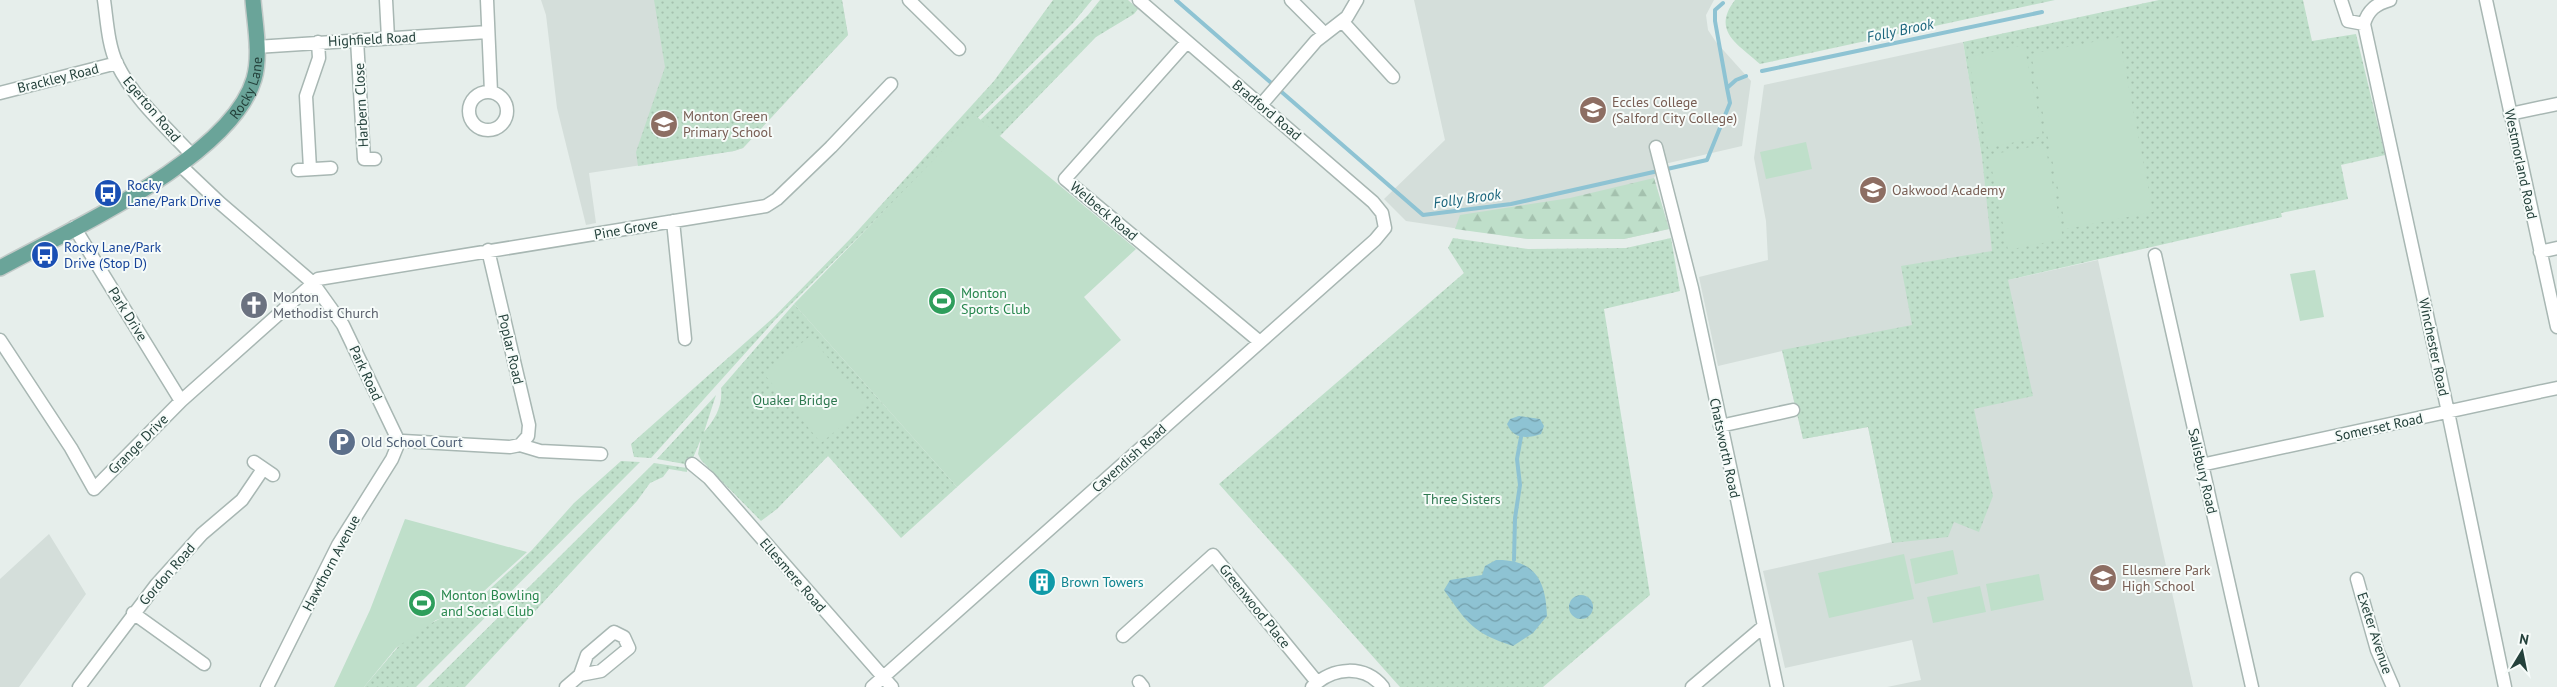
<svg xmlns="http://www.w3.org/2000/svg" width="2557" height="687" viewBox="0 0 2557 687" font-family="'PT Sans',sans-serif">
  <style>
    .built { fill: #d4deda }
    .green { fill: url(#green-dots) }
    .forest { fill: url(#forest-firs) }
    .pitch { fill: #bfdfca }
    .water { fill: url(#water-waves) }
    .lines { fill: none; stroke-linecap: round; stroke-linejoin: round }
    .stream { stroke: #8ec3d3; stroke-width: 4 }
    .minor-casing { stroke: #a8b7b3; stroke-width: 15 }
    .major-casing { stroke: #c2cac8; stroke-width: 18 }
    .minor { stroke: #fff; stroke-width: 12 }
    .major { stroke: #6aa499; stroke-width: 15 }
    .labels { text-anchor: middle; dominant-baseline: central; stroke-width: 4; stroke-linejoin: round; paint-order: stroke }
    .street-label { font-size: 14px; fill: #24413b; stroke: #f6fbf9 }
    .education-label { font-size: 14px; fill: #785e54; stroke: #f6fbf9; text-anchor: start }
    .transit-label { font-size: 14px; fill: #164399; stroke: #f6fbf9; text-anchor: start }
    .leisure-label { font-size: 14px; fill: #27864d; stroke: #f6fbf9; text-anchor: start }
    .worship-label { font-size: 14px; fill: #5b616d; stroke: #f6fbf9; text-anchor: start }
    .park-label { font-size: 14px; fill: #2e7850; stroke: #f6fbf9 }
    .service-label { font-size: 14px; fill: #4e5e75; stroke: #f6fbf9; text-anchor: start }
    .culture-label { font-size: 14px; fill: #0d838f; stroke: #f6fbf9; text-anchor: start }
    .water-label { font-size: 15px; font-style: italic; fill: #1d677e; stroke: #f6fbf9 }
  </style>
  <defs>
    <pattern id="green-dots" width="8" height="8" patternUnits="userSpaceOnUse" patternTransform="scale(1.25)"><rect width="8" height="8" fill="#bfdfca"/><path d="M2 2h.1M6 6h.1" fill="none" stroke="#a4c1ae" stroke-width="1.8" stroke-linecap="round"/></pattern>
    <pattern id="forest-firs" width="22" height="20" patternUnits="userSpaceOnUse" patternTransform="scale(1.25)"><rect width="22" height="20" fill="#bfdfca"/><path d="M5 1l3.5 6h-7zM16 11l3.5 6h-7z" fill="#a4c1ae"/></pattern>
    <pattern id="water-waves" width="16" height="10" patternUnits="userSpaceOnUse" patternTransform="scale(1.25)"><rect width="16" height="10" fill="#8ec3d3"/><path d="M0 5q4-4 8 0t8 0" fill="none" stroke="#74a0ac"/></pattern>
  </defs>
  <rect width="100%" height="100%" fill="#e6eeeb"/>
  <path class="built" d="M 541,0 L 842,0 L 848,35 L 743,148 L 734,151 L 589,173 L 596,223 L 586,225 L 557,108 L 546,15 Z
    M 1414,0 L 1714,0 L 1706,15 L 1708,30 L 1716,42 L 1751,81 L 1742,146 L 1660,165 L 1654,178 L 1669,229 L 1624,239 L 1528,239 L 1406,221 L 1384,199 L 1445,140 Z
    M 1963,42 L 1982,158 L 1993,251 L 2008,280 L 2098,260 L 2193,687 L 1887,687 L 1921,680 L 1912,640 L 1785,668 L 1763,571 L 1892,542 L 1868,427 L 1803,439 L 1782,351 L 1718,366 L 1699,277 L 1768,260 L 1766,221 L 1754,158 L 1764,85 Z
    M 49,534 L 86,594 L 19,687 L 0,687 L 0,579 Z"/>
  <path class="green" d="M 654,0 L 842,0 L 848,35 L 743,148 L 734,151 L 638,166 L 636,152 L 665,67 Z
    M 1053,0 L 1092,0 L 1073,23 L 775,320 L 651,458 L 634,457 L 631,444 L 774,317 L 851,238 L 994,81 Z
    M 1100,0 L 1128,0 L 1138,9 L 1134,14 L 1096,37 L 1000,136 L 970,130 L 1088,15 Z
    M 1735,0 L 2055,0 L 1760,64 C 1738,44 1711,31 1735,0 Z
    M 2159,0 L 2303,0 L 2312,41 L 2356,34 L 2385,155 L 2341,165 L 2348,199 L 2281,213 L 2282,217 L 2008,280 L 2033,396 L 1974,409 L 1993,496 L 1979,532 L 1954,522 L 1948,537 L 1892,543 L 1868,427 L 1803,439 L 1782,350 L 1912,325 L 1901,266 L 1992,251 L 1982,158 L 1963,42 Z
    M 1453,238 L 1528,249 L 1626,248 L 1671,238 L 1680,291 L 1604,309 L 1650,595 L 1543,687 L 1400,687 L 1219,484 L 1464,273 L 1448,248 Z
    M 794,304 L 957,487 L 901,538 L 828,456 L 777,509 L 761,521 L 701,460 L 698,454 L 701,439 L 690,465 L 657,459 L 716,395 L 704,432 C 715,419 723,406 721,388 Z
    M 621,461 L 640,462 L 416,687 L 364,687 L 409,634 L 478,600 L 532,550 L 574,503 Z
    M 654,463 L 687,468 L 687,472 L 669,469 L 663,477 L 650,483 L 637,501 L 465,687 L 428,687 Z"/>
  <path class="forest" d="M 1654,178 L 1669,229 L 1624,239 L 1528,239 L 1455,229 L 1460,215 L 1570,198 Z"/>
  <path class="pitch" d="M 2119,37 L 2153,212 L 2066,229 L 2031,54 Z
    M 2024,45 L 2043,136 L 1988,148 L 1968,57 Z
    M 976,116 L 1136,249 L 1084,297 L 1121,340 L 957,487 L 794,304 Z
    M 1806,142 L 1812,169 L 1766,179 L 1760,152 Z
    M 2045,144 L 2063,239 L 2008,250 L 1989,155 Z
    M 2315,270 L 2324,317 L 2300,321 L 2290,274 Z
    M 810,336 L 867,405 L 821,443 L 764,374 Z
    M 405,519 L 527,552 L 461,612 L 436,620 L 396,648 L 364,687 L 334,687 L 370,610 Z
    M 1953,550 L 1958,574 L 1915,584 L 1910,559 Z
    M 1904,554 L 1914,599 L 1829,618 L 1818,573 Z
    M 2039,574 L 2044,600 L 1991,611 L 1986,584 Z
    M 1980,586 L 1986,612 L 1933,623 L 1927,597 Z"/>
  <path class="water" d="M 1519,416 L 1540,419 L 1544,426 L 1541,434 C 1527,439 1513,439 1507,424 L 1510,419 Z
    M 1496,560 C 1535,559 1546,581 1547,616 L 1533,633 L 1513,646 C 1473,633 1467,623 1444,590 L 1450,580 L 1482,575 L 1485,566 Z
    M1569 607a12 12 0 1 1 24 0a12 12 0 1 1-24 0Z"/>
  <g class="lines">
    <path class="stream" d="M 1176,0 L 1423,215 L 1511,204 L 1707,160 L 1730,103 L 1727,88 L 1736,80 L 1746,76
      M 1723,3 L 1715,10 L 1715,21 L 1727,88
      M 1762,71 L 2042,12
      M 1514,560 L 1515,518 L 1520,485 L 1517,459 L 1521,437"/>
    <g class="minor-casing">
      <path id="minor" d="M 104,0 C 107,21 108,45 117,64 C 134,99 167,128 193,156
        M 386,0 L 388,38
        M 487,0 L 491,92
        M 909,0 L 959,49
        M 1291,0 L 1324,33
        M 2341,0 L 2348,21 L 2364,24
        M 2390,0 C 2376,4 2368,10 2364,24 L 2448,412 L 2505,687
        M 2486,0 L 2557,327
        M 1342,21 L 1393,77
        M 357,40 L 364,159 L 375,159
        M 1187,42 L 1065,179 L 1260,342
        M 256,47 L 488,32
        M469 111a19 19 0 1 1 38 0a19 19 0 1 1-38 0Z
        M 0,93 L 117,63
        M 1261,105 L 1316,41 L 1347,17 L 1357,0
        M 2510,114 L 2557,104
        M 1656,147 L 1692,288 L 1777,687
        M 181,166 L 220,203 L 313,283 L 343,325 L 399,442
        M 310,169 L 306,96 L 319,58 L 318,42
        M 298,170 L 331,168
        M 673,221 L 685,339
        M 74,227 L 181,401
        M 488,250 L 529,425 L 528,436 L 520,445
        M 2540,252 L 2557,248
        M 2155,255 L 2252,687
        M 0,340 L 71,448 L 94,489 L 181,401 L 318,279 L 766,206 L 777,199 L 831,147 L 891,84
        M 1720,426 L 1793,410
        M 399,442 L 403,441 L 510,447 L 520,445 L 540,451 L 601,454
        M 254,462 L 273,475
        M 692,464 L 709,478 L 892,687
        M 2201,465 L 2557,388
        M 2357,579 L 2377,650 L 2393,687
        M 133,613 L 204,664
        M 1123,636 L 1213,555 L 1317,682
        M 1139,682 L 1143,687
        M 79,687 L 156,585 L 202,534 L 242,500 L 263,469
        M 267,687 L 338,545 L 392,459 L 399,442
        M 566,687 L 580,675 L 587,655 L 614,632 L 624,637 L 629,648 L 601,671 L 580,675
        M 872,687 L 1375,240 L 1385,228 L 1382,213 L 1373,202 L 1139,0
        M 1312,687 C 1333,667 1364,664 1383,687
        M 1692,687 L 1764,626"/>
    </g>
    <g class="major-casing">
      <g id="major">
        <path id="s1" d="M 0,268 C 69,230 231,158 254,79 C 261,55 255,25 253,0"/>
      </g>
    </g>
    <use href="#minor" class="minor"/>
    <use href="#major" class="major"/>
  </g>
  <defs>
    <g id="university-disc" transform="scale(1.4375)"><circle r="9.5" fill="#8d6e63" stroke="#f6fbf9"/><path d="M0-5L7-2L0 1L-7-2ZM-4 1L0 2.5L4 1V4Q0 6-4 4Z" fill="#fff"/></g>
    <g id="school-disc" transform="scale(1.4375)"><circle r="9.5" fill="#8d6e63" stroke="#f6fbf9"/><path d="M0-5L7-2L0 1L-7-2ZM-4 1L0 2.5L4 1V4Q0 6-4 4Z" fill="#fff"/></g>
    <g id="bus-disc" transform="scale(1.4375)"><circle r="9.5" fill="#1a4fb4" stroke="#f6fbf9"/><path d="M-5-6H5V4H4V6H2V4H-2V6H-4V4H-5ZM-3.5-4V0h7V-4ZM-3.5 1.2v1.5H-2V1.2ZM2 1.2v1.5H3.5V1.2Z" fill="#fff"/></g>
    <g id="stadium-disc" transform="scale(1.4375)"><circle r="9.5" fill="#2e9e5b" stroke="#f6fbf9"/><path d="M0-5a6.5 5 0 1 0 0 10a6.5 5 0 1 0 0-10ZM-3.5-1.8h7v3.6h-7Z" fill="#fff"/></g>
    <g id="church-disc" transform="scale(1.4375)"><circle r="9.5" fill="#6b7280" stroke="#f6fbf9"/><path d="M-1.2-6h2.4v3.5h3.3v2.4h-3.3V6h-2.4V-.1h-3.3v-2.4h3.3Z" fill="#fff"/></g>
    <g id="parking-disc" transform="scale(1.4375)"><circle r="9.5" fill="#5c6f8a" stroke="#f6fbf9"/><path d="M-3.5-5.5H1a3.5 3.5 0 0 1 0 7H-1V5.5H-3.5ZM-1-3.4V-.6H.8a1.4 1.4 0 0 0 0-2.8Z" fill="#fff"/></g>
    <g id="building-disc" transform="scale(1.4375)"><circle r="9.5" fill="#0f9aa8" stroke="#f6fbf9"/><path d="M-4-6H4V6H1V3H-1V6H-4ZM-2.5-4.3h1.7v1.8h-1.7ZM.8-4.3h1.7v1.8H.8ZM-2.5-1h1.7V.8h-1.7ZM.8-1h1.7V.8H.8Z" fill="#fff"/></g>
  </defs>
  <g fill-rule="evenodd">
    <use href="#university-disc" x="1593" y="110"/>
    <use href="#school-disc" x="664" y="124"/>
    <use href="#school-disc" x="1873" y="190"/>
    <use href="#bus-disc" x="108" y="193"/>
    <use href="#bus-disc" x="45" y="255"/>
    <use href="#stadium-disc" x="942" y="301"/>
    <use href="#church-disc" x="254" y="305"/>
    <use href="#parking-disc" x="342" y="442"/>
    <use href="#school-disc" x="2103" y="578"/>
    <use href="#building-disc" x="1042" y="582"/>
    <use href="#stadium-disc" x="422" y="603"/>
  </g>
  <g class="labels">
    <g class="street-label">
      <text transform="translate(372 39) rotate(-3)">Highfield Road</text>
      <text transform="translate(58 78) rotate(-14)">Brackley Road</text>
      <text stroke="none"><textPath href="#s1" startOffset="312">Rocky Lane</textPath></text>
      <text transform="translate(361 105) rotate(-93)">Harbern Close</text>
      <text transform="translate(152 109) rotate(50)">Egerton Road</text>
      <text transform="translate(1267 110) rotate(40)">Bradford Road</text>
      <text transform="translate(2521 164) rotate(78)">Westmorland Road</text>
      <text transform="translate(1104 211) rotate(40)">Welbeck Road</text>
      <text transform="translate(626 229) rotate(-10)">Pine Grove</text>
      <text transform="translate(128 314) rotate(58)">Park Drive</text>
      <text transform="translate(2434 347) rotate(78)">Winchester Road</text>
      <text transform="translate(511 349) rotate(77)">Poplar Road</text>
      <text transform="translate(366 373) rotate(65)">Park Road</text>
      <text transform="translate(2379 427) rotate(-12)">Somerset Road</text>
      <text transform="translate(138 444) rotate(-45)">Grange Drive</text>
      <text transform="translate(1725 448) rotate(78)">Chatsworth Road</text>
      <text transform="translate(1129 458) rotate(-42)">Cavendish Road</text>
      <text transform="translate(2203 471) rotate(77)">Salisbury Road</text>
      <text transform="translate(331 563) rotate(-62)">Hawthorn Avenue</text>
      <text transform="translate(167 574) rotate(-49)">Gordon Road</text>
      <text transform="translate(793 575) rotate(49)">Ellesmere Road</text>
      <text transform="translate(1255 606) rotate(51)">Greenwood Place</text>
      <text transform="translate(2375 633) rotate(72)">Exeter Avenue</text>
    </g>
    <g class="education-label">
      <text x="1612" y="102">Eccles College<tspan x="1612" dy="16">(Salford City College)</tspan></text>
      <text x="683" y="116">Monton Green<tspan x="683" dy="16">Primary School</tspan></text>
      <text x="1892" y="190">Oakwood Academy</text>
      <text x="2122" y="570">Ellesmere Park<tspan x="2122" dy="16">High School</tspan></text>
    </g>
    <g class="transit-label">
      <text x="127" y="185">Rocky<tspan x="127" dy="16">Lane/Park Drive</tspan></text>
      <text x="64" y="247">Rocky Lane/Park<tspan x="64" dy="16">Drive (Stop D)</tspan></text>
    </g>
    <g class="leisure-label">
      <text x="961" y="293">Monton<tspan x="961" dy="16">Sports Club</tspan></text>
      <text x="441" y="595">Monton Bowling<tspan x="441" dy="16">and Social Club</tspan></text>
    </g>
    <g class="worship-label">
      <text x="273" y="297">Monton<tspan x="273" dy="16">Methodist Church</tspan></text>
    </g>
    <g class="park-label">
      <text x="795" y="400">Quaker Bridge</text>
      <text x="1462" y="499">Three Sisters</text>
    </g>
    <g class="service-label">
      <text x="361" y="442">Old School Court</text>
    </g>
    <g class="culture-label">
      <text x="1061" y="582">Brown Towers</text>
    </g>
    <g class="water-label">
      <text transform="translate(1900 30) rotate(-12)">Folly Brook</text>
      <text transform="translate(1467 198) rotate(-8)">Folly Brook</text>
    </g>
  </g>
  <g transform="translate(2522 652) rotate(10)" stroke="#f6fbf9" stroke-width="4" paint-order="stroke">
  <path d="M0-4L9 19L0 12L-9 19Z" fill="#24413b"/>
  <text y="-8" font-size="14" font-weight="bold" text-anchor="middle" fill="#24413b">N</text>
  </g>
</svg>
